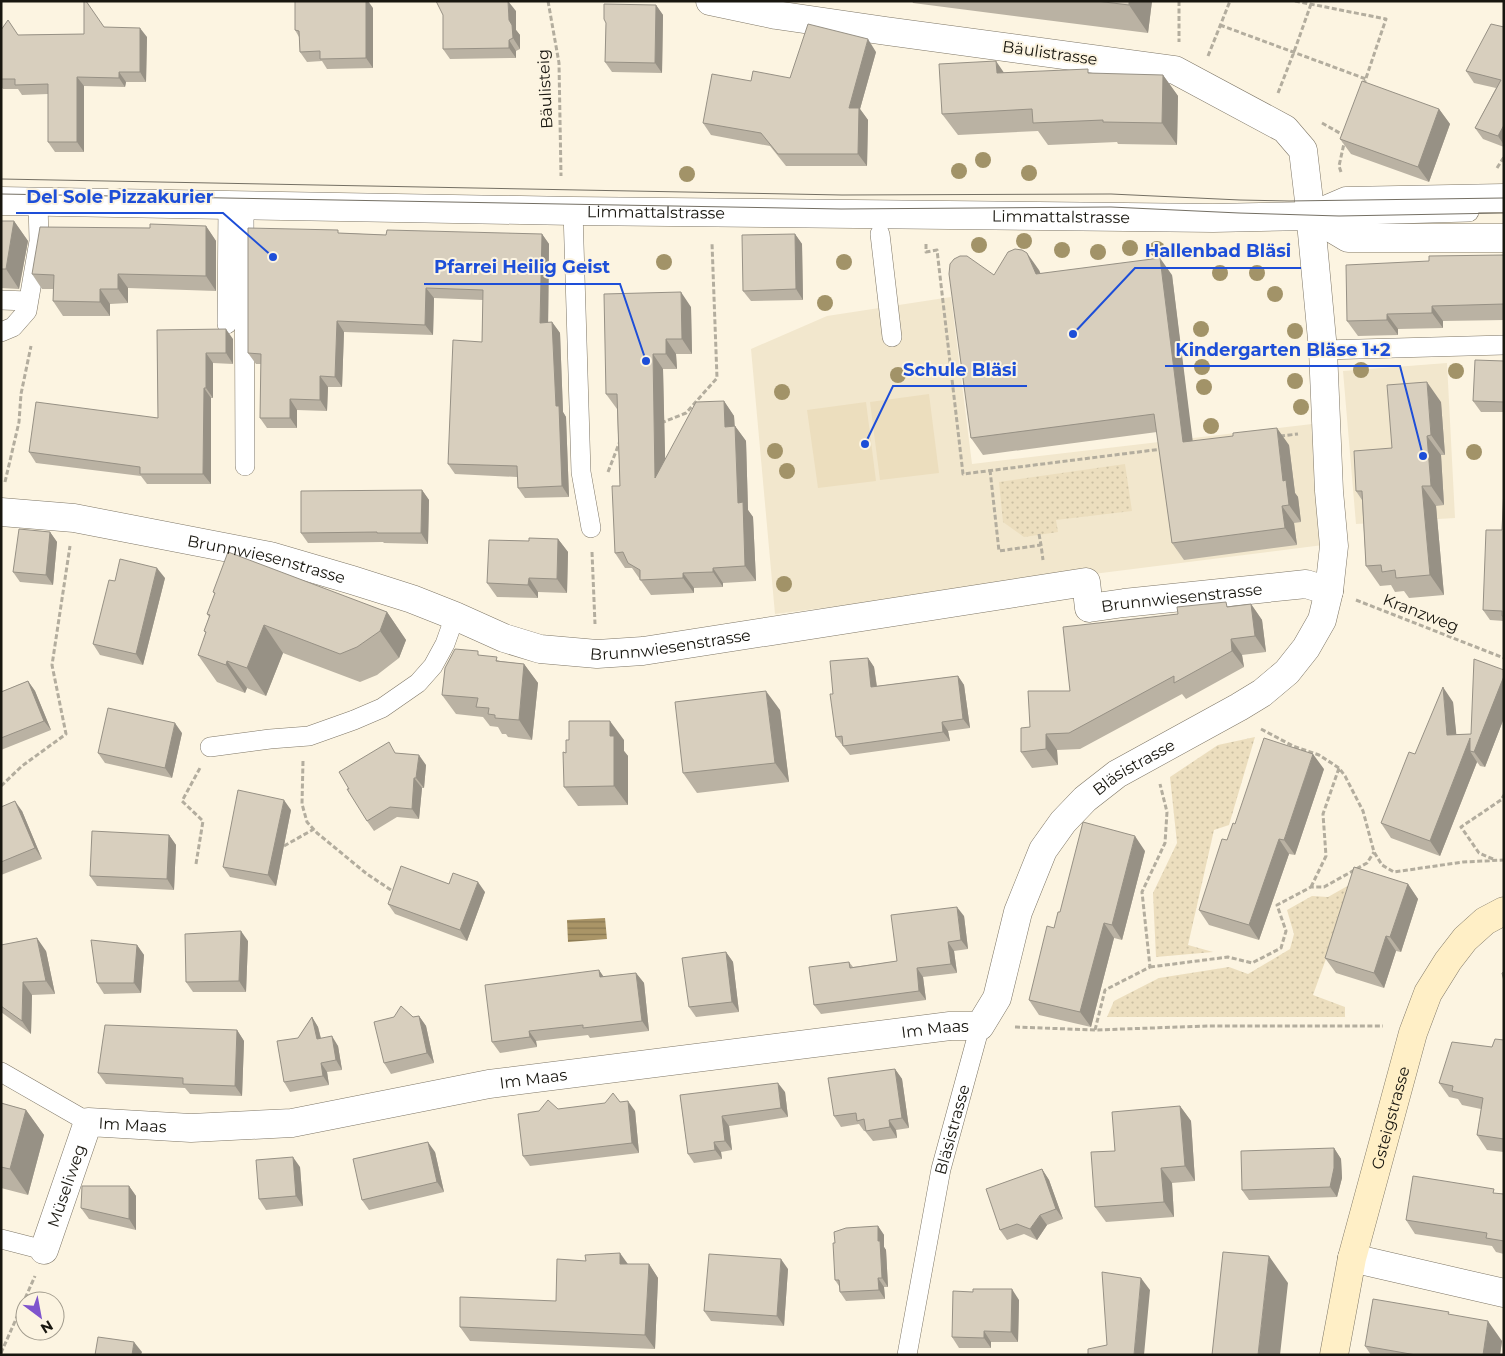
<svg xmlns="http://www.w3.org/2000/svg" width="1505" height="1356" viewBox="0 0 1505 1356" font-family="Montserrat,sans-serif">
  <style>
    .built { fill: #f2e7cd }
    .grass { fill: url(#grass-dots) }
    .pitch { fill: #ecdebe }
    .water { fill: url(#water-rules) }
    .lines { fill: none; stroke-linecap: round; stroke-linejoin: round }
    .lane-casing { stroke: #7e7666; stroke-width: 20 }
    .street-casing { stroke: #7e7666; stroke-width: 29 }
    .secondary-casing { stroke: #7e7666; stroke-width: 29 }
    .path { stroke: #b3ad9e; stroke-width: 3; stroke-dasharray: 5 2.5; stroke-linecap: butt }
    .lane { stroke: #fff; stroke-width: 19 }
    .street { stroke: #fff; stroke-width: 28 }
    .secondary { stroke: #ffefc6; stroke-width: 28 }
    .tram { stroke: #746f63; stroke-width: 1 }
    .tree { fill: #a29368 }
    .wall { fill: #bab2a3 }
    .shaded-wall { fill: #979185 }
    .building { fill: #d8cfbe; stroke: #979185 }
    .labels { text-anchor: middle; dominant-baseline: central; stroke-width: 4; stroke-linejoin: round; paint-order: stroke }
    .street-label { font-size: 16px; fill: #18160f; stroke: #fcf4e1 }
    .leader { fill: none; stroke: #1d4ed8; stroke-width: 2 }
    .callout-dot { fill: #1d4ed8; stroke: #fcf4e1; stroke-width: 2 }
    .callout-label { font-size: 18px; text-anchor: middle; font-weight: bold; fill: #1d4ed8; stroke: #fcf4e1; stroke-width: 4; stroke-linejoin: round; paint-order: stroke }
  </style>
  <defs>
    <pattern id="grass-dots" width="8" height="8" patternUnits="userSpaceOnUse" patternTransform="scale(1.25)"><rect width="8" height="8" fill="#ecdebe"/><path d="M2 2h.1M6 6h.1" fill="none" stroke="#cabea2" stroke-width="1.8" stroke-linecap="round"/></pattern>
    <pattern id="water-rules" width="6" height="5" patternUnits="userSpaceOnUse" patternTransform="scale(1.25)"><rect width="6" height="5" fill="#aa9567"/><path d="M0 2.5h6" fill="none" stroke="#897953"/></pattern>
  </defs>
  <rect width="100%" height="100%" fill="#fcf4e1"/>
  <path class="built" d="M 951,297 L 972,464 L 1312,424 L 1323,545 L 775,614 L 751,349 L 827,316 Z
    M 1447,363 L 1455,518 L 1356,524 L 1343,371 Z"/>
  <path class="grass" d="M 1125,464 L 1132,511 L 1056,520 L 1058,532 L 1024,537 L 1003,522 L 999,482 Z
    M 1255,737 L 1229,825 L 1214,830 L 1188,945 L 1213,952 L 1156,957 L 1153,893 L 1177,843 L 1170,777 L 1218,745 Z
    M 1374,871 L 1350,892 L 1313,995 L 1345,1007 L 1345,1017 L 1107,1017 L 1114,1001 L 1159,978 L 1229,967 L 1248,974 L 1290,949 L 1294,934 L 1287,910 L 1312,896 L 1328,897 Z"/>
  <path class="pitch" d="M 929,394 L 939,473 L 880,480 L 870,402 Z
    M 866,402 L 876,481 L 818,488 L 807,410 Z"/>
  <path class="water" d="M 605,918 L 607,939 L 568,942 L 567,920 Z"/>
  <g class="lines">
    <g class="lane-casing">
      <g id="lane">
        <path d="M 244,205 L 245,466"/>
        <path d="M 573,211 L 581,472 L 591,528"/>
        <path d="M 1322,216 L 1469,212"/>
        <path d="M 880,234 L 892,337"/>
        <path d="M 1,300 L 28,301"/>
        <path d="M 227,324 L 228,205"/>
        <path d="M 1,332 L 13,327 L 27,311 L 39,241 L 38,202"/>
        <path d="M 1323,350 L 1504,345"/>
        <path d="M 210,747 L 270,739 L 309,736 L 354,720 L 382,708 L 418,683 L 433,666 L 445,644 L 455,616"/>
        <path d="M 1,1072 L 88,1122"/>
        <path d="M 1,1239 L 44,1250"/>
        <path id="s1" d="M 907,1355 L 941,1169 L 980,1026"/>
      </g>
    </g>
    <g class="street-casing">
      <g id="street">
        <path id="s2" d="M 1,201 L 573,211 L 1213,218 L 1311,216 L 1346,201 L 1504,198"/>
        <path d="M 1311,216 L 1348,238 L 1504,238"/>
        <path id="s3" d="M 1,512 L 74,518 L 270,556 L 352,580 L 412,599 L 455,616 L 504,638 L 540,649 L 597,654 L 643,651 L 1086,582 L 1089,608 L 1124,603 L 1306,584 L 1329,591"/>
        <path id="s4" d="M 44,1250 L 88,1122 L 191,1128 L 292,1123 L 489,1084 L 950,1026 L 980,1026 L 997,998 L 1018,912 L 1043,850 L 1063,822 L 1085,799 L 1117,774 L 1239,707 L 1262,693 L 1287,672 L 1306,648 L 1322,620 L 1329,591 L 1334,546 L 1329,491 L 1323,350 L 1309,201 L 1303,150 L 1285,129 L 1175,70 L 886,31 L 776,15 L 710,1"/>
        <path d="M 1352,1258 L 1504,1293"/>
      </g>
    </g>
    <g class="secondary-casing">
      <g id="secondary">
        <path id="s5" d="M 1334,1355 L 1352,1258 L 1413,1033 L 1428,993 L 1448,961 L 1465,939 L 1485,921 L 1504,911"/>
      </g>
    </g>
    <path class="path" d="M 548,1 L 559,63 L 561,176
      M 1179,1 L 1179,42
      M 1295,1 L 1386,19 L 1364,84
      M 1220,25 L 1366,79
      M 1208,56 L 1230,1
      M 1278,93 L 1294,52 L 1311,4
      M 1322,123 L 1345,136
      M 1497,168 L 1504,157
      M 1341,172 L 1339,166 L 1345,139
      M 926,244 L 926,252 L 937,250 L 963,474 L 1162,449
      M 661,423 L 686,413 L 717,378 L 712,243
      M 1280,436 L 1298,434
      M 990,470 L 999,551 L 1041,545 L 1043,560
      M 608,472 L 620,441
      M 5,482 L 19,422 L 21,394 L 31,346
      M 1039,534 L 1041,545
      M 592,552 L 595,624
      M 1356,600 L 1504,658
      M 1261,729 L 1293,746 L 1319,755 L 1339,768 L 1345,776 L 1363,811 L 1374,852 L 1382,865 L 1394,872 L 1463,862 L 1504,860
      M 303,761 L 302,804 L 307,822 L 317,833 L 367,874 L 394,892
      M 1,786 L 22,766 L 66,734 L 52,665 L 70,546
      M 284,846 L 314,829
      M 1493,859 L 1479,853 L 1461,827 L 1501,800 L 1504,795
      M 196,864 L 203,821 L 182,801 L 200,768
      M 1311,887 L 1326,856 L 1323,814 L 1339,768
      M 1150,967 L 1228,957 L 1252,963 L 1281,948 L 1286,931 L 1277,905 L 1311,887 L 1324,887 L 1367,863 L 1374,852
      M 1015,1027 L 1095,1030 L 1208,1026 L 1383,1026
      M 1095,1030 L 1105,990 L 1150,967 L 1142,892 L 1165,843 L 1167,812 L 1160,784
      M 1,1353 L 35,1276"/>
    <use href="#lane" class="lane"/>
    <use href="#street" class="street"/>
    <use href="#secondary" class="secondary"/>
    <path class="tram" d="M 1,179 L 842,195 L 1111,194 L 1240,200 L 1289,201 L 1504,198
      M 1,194 L 841,209 L 1111,207 L 1239,213 L 1339,216 L 1504,213"/>
  </g>
  <g class="tree">
    <circle cx="983" cy="160" r="8"/>
    <circle cx="959" cy="171" r="8"/>
    <circle cx="1029" cy="173" r="8"/>
    <circle cx="687" cy="174" r="8"/>
    <circle cx="1024" cy="241" r="8"/>
    <circle cx="979" cy="245" r="8"/>
    <circle cx="1130" cy="248" r="8"/>
    <circle cx="1157" cy="249" r="8"/>
    <circle cx="1062" cy="250" r="8"/>
    <circle cx="1098" cy="252" r="8"/>
    <circle cx="664" cy="262" r="8"/>
    <circle cx="844" cy="262" r="8"/>
    <circle cx="1220" cy="273" r="8"/>
    <circle cx="1257" cy="273" r="8"/>
    <circle cx="1275" cy="294" r="8"/>
    <circle cx="825" cy="303" r="8"/>
    <circle cx="1201" cy="329" r="8"/>
    <circle cx="1295" cy="331" r="8"/>
    <circle cx="1202" cy="367" r="8"/>
    <circle cx="1361" cy="370" r="8"/>
    <circle cx="1456" cy="371" r="8"/>
    <circle cx="898" cy="375" r="8"/>
    <circle cx="1295" cy="381" r="8"/>
    <circle cx="1204" cy="387" r="8"/>
    <circle cx="782" cy="392" r="8"/>
    <circle cx="1301" cy="407" r="8"/>
    <circle cx="1211" cy="426" r="8"/>
    <circle cx="775" cy="451" r="8"/>
    <circle cx="1474" cy="452" r="8"/>
    <circle cx="787" cy="471" r="8"/>
    <circle cx="784" cy="584" r="8"/>
  </g>
  <path class="wall" d="M 912,1 L 1152,1 L 1148,33 L 913,3 Z
    M 656,5 L 663,15 L 662,73 L 612,72 L 605,62 L 606,23 Z
    M 373,8 L 373,68 L 327,69 L 322,61 L 307,62 L 300,52 L 299,37 L 295,30 Z
    M 516,11 L 516,30 L 520,35 L 520,49 L 516,51 L 516,58 L 450,59 L 443,49 Z
    M 104,27 L 147,37 L 146,82 L 126,82 L 125,87 L 84,86 L 84,152 L 55,152 L 48,142 L 48,94 L 22,95 L 18,89 L 3,89 L 1,87 L 1,30 L 18,35 L 84,34 Z
    M 1504,27 L 1504,147 L 1483,139 L 1475,128 L 1496,88 L 1474,83 L 1466,71 Z
    M 876,52 L 860,109 L 868,120 L 867,166 L 786,166 L 770,146 L 711,135 L 703,123 L 751,81 L 790,78 Z
    M 1004,73 L 1163,75 L 1178,96 L 1177,145 L 1118,144 L 1117,142 L 1048,145 L 1038,131 L 958,135 L 942,114 Z
    M 1439,109 L 1450,124 L 1429,182 L 1351,154 L 1340,139 Z
    M 1,221 L 14,221 L 28,241 L 19,289 L 1,288 Z
    M 206,226 L 216,241 L 216,291 L 128,288 L 128,303 L 110,304 L 110,316 L 63,316 L 53,301 L 53,289 L 42,289 L 32,274 L 150,228 Z
    M 341,233 L 386,235 L 542,234 L 549,244 L 548,323 L 552,322 L 560,333 L 563,412 L 566,417 L 569,497 L 525,498 L 518,488 L 517,477 L 455,474 L 448,464 L 482,342 L 483,300 L 434,298 L 433,335 L 344,332 L 342,387 L 328,387 L 327,411 L 297,410 L 297,428 L 267,428 L 260,418 L 261,364 L 256,364 L 248,353 Z
    M 795,234 L 802,244 L 803,300 L 751,301 L 743,291 Z
    M 1504,255 L 1504,320 L 1443,321 L 1443,328 L 1398,329 L 1398,335 L 1358,336 L 1347,321 L 1429,261 Z
    M 1039,270 L 1040,273 L 1172,275 L 1192,441 L 1289,445 L 1295,493 L 1298,497 L 1301,522 L 1294,523 L 1297,545 L 1184,560 L 1172,543 L 1157,432 L 983,455 L 971,438 L 994,275 Z
    M 691,307 L 692,354 L 676,354 L 677,369 L 663,369 L 665,460 L 724,401 L 734,416 L 735,426 L 746,441 L 748,510 L 753,517 L 756,581 L 723,583 L 723,587 L 694,588 L 694,593 L 651,595 L 632,568 L 625,568 L 615,553 L 620,486 L 617,409 L 606,394 Z
    M 157,330 L 233,339 L 233,364 L 213,363 L 213,398 L 211,398 L 211,484 L 147,484 L 141,476 L 36,463 L 29,452 L 158,418 Z
    M 1504,361 L 1504,412 L 1481,412 L 1473,401 Z
    M 1441,402 L 1445,455 L 1441,455 L 1444,505 L 1436,506 L 1444,595 L 1409,598 L 1404,591 L 1395,592 L 1391,585 L 1380,586 L 1366,566 L 1362,500 L 1356,491 L 1392,448 Z
    M 1504,488 L 1504,621 L 1490,620 L 1483,610 L 1502,530 Z
    M 422,490 L 429,500 L 428,544 L 384,543 L 383,542 L 308,543 L 301,533 Z
    M 50,532 L 57,542 L 53,585 L 20,582 L 13,572 Z
    M 558,539 L 568,552 L 567,593 L 538,592 L 538,598 L 497,597 L 487,583 L 529,541 Z
    M 165,578 L 143,665 L 100,655 L 93,644 L 115,581 Z
    M 213,592 L 387,612 L 406,640 L 399,658 L 377,675 L 360,682 L 283,653 L 266,696 L 247,688 L 245,693 L 217,682 L 198,655 L 206,633 L 204,631 L 209,617 L 207,614 L 215,594 Z
    M 1251,604 L 1262,620 L 1266,652 L 1242,655 L 1244,667 L 1186,699 L 1182,694 L 1080,749 L 1057,750 L 1058,765 L 1032,768 L 1021,752 L 1070,691 L 1178,614 Z
    M 481,655 L 500,661 L 524,664 L 538,683 L 532,740 L 508,737 L 506,734 L 502,734 L 498,727 L 490,726 L 483,717 L 456,714 L 442,695 Z
    M 868,658 L 874,667 L 877,686 L 958,676 L 964,685 L 970,728 L 948,731 L 950,741 L 850,755 L 836,737 L 833,694 Z
    M 1504,670 L 1504,718 L 1485,767 L 1480,766 L 1477,762 L 1440,856 L 1391,838 L 1381,823 L 1415,754 L 1453,702 L 1456,734 L 1471,734 Z
    M 28,681 L 35,691 L 51,730 L 1,750 L 1,692 Z
    M 780,710 L 789,782 L 697,793 L 683,773 Z
    M 182,733 L 172,778 L 105,763 L 98,753 Z
    M 624,740 L 624,751 L 628,756 L 628,805 L 578,806 L 564,787 L 566,753 Z
    M 396,753 L 426,765 L 424,788 L 422,788 L 419,819 L 397,817 L 374,831 L 367,821 Z
    M 1324,769 L 1295,855 L 1289,854 L 1259,940 L 1209,925 L 1199,910 L 1227,840 L 1235,824 Z
    M 1,807 L 22,811 L 42,859 L 1,875 Z
    M 291,810 L 276,886 L 230,877 L 223,867 Z
    M 169,835 L 176,845 L 174,890 L 97,886 L 90,876 Z
    M 1145,851 L 1122,940 L 1114,938 L 1091,1027 L 1039,1015 L 1029,1000 L 1060,912 Z
    M 449,884 L 485,892 L 467,941 L 395,914 L 388,904 Z
    M 1408,884 L 1418,899 L 1401,952 L 1396,951 L 1384,988 L 1336,973 L 1325,958 Z
    M 964,916 L 968,949 L 954,951 L 957,973 L 923,977 L 926,1000 L 821,1014 L 814,1005 L 849,962 L 853,967 L 897,961 Z
    M 248,941 L 246,992 L 193,992 L 186,982 Z
    M 1,945 L 46,951 L 55,994 L 32,995 L 31,1034 L 1,1012 Z
    M 137,945 L 144,955 L 141,993 L 104,994 L 97,983 Z
    M 726,952 L 733,962 L 739,1012 L 696,1017 L 689,1007 Z
    M 599,970 L 603,977 L 636,973 L 644,983 L 649,1031 L 590,1038 L 588,1035 L 536,1041 L 537,1047 L 500,1053 L 492,1042 Z
    M 419,1016 L 426,1026 L 434,1063 L 391,1074 L 384,1063 L 413,1017 Z
    M 312,1017 L 318,1027 L 321,1038 L 338,1046 L 342,1070 L 327,1072 L 329,1085 L 290,1092 L 284,1082 L 298,1038 Z
    M 237,1030 L 244,1041 L 242,1096 L 190,1094 L 185,1088 L 106,1084 L 98,1073 Z
    M 1504,1040 L 1504,1152 L 1487,1150 L 1477,1135 L 1481,1109 L 1462,1105 L 1458,1099 L 1449,1097 L 1439,1083 Z
    M 895,1069 L 902,1079 L 909,1128 L 896,1130 L 897,1138 L 873,1141 L 865,1131 L 864,1131 L 859,1124 L 841,1127 L 834,1116 Z
    M 785,1092 L 788,1117 L 729,1126 L 732,1150 L 721,1152 L 722,1159 L 694,1163 L 688,1154 L 680,1095 Z
    M 1,1103 L 26,1110 L 44,1135 L 28,1195 L 1,1188 Z
    M 1180,1106 L 1191,1121 L 1195,1181 L 1172,1183 L 1174,1217 L 1106,1222 L 1095,1207 L 1115,1151 Z
    M 558,1109 L 635,1111 L 639,1153 L 530,1166 L 523,1156 Z
    M 1334,1148 L 1341,1159 L 1342,1178 L 1337,1197 L 1249,1200 L 1242,1190 Z
    M 435,1152 L 444,1192 L 369,1210 L 362,1200 Z
    M 300,1167 L 303,1206 L 266,1210 L 259,1199 Z
    M 1042,1169 L 1049,1180 L 1063,1219 L 1047,1225 L 1037,1240 L 1024,1234 L 1007,1240 L 1000,1230 Z
    M 129,1186 L 136,1196 L 136,1230 L 89,1219 L 81,1208 Z
    M 1498,1194 L 1504,1194 L 1504,1254 L 1496,1252 L 1492,1246 L 1415,1234 L 1406,1220 Z
    M 878,1226 L 884,1235 L 884,1247 L 886,1250 L 888,1287 L 884,1287 L 885,1299 L 846,1301 L 840,1292 L 839,1286 L 835,1280 L 835,1243 Z
    M 649,1264 L 658,1278 L 655,1349 L 470,1341 L 460,1327 L 556,1301 Z
    M 788,1269 L 784,1326 L 711,1321 L 704,1311 Z
    M 973,1292 L 1019,1300 L 1018,1342 L 991,1342 L 991,1348 L 959,1348 L 952,1337 Z
    M 1451,1315 L 1502,1341 L 1500,1355 L 1371,1355 L 1365,1346 Z"/>
  <path class="shaded-wall" d="M 366,1 L 368,1 L 373,8 L 373,68 L 366,58 Z
    M 508,1 L 516,11 L 516,30 L 520,35 L 520,49 L 513,38 L 509,20 Z
    M 1129,1 L 1152,1 L 1148,33 L 1129,5 Z
    M 656,5 L 663,15 L 662,73 L 655,63 Z
    M 140,28 L 147,37 L 146,82 L 140,72 Z
    M 868,39 L 876,52 L 860,109 L 868,120 L 867,166 L 858,154 L 849,108 Z
    M 509,40 L 516,51 L 516,58 L 509,48 Z
    M 996,61 L 1011,83 L 997,73 Z
    M 119,72 L 126,82 L 125,87 L 119,78 Z
    M 1163,75 L 1178,96 L 1177,145 L 1162,123 Z
    M 77,77 L 84,86 L 84,152 L 77,142 Z
    M 1439,109 L 1450,124 L 1429,182 L 1418,167 Z
    M 1504,125 L 1504,145 L 1498,136 Z
    M 14,221 L 28,241 L 19,289 L 6,269 Z
    M 206,226 L 216,241 L 216,291 L 206,276 Z
    M 542,234 L 549,244 L 548,334 L 540,323 Z
    M 795,234 L 802,244 L 803,300 L 796,289 Z
    M 1027,253 L 1039,270 L 1048,291 L 1036,274 Z
    M 1160,258 L 1172,275 L 1195,459 L 1183,442 Z
    M 118,274 L 128,288 L 128,303 L 118,289 Z
    M 426,288 L 434,298 L 433,335 L 425,325 Z
    M 100,289 L 110,304 L 110,316 L 100,302 Z
    M 681,292 L 691,307 L 692,354 L 682,339 Z
    M 1432,306 L 1443,321 L 1443,328 L 1432,313 Z
    M 1387,314 L 1398,329 L 1398,335 L 1387,320 Z
    M 337,321 L 344,332 L 342,387 L 335,377 Z
    M 552,322 L 560,333 L 563,412 L 566,417 L 569,497 L 562,486 L 556,406 Z
    M 226,329 L 233,339 L 233,364 L 226,353 Z
    M 666,339 L 676,354 L 677,369 L 666,354 Z
    M 206,353 L 213,363 L 213,398 L 206,388 Z
    M 653,354 L 663,369 L 666,494 L 655,478 Z
    M 320,376 L 328,387 L 327,411 L 320,400 Z
    M 1427,382 L 1441,402 L 1445,455 L 1431,435 Z
    M 204,388 L 211,398 L 211,484 L 203,474 Z
    M 290,399 L 297,410 L 297,428 L 290,418 Z
    M 724,401 L 734,416 L 735,442 L 725,427 Z
    M 735,426 L 746,441 L 748,510 L 753,517 L 756,581 L 745,566 L 738,503 Z
    M 1277,428 L 1289,445 L 1295,493 L 1298,497 L 1301,522 L 1289,505 L 1283,481 Z
    M 1427,436 L 1441,455 L 1444,505 L 1431,486 Z
    M 1422,486 L 1436,506 L 1444,595 L 1430,575 Z
    M 422,490 L 429,500 L 428,544 L 421,533 Z
    M 1282,506 L 1294,523 L 1297,545 L 1285,528 Z
    M 50,532 L 57,542 L 53,585 L 46,575 Z
    M 558,539 L 568,552 L 567,593 L 557,579 Z
    M 157,568 L 165,578 L 143,665 L 136,654 Z
    M 713,568 L 723,583 L 723,587 L 713,572 Z
    M 683,573 L 694,588 L 694,593 L 683,578 Z
    M 529,578 L 538,592 L 538,598 L 528,585 Z
    M 1251,604 L 1262,620 L 1266,652 L 1255,636 Z
    M 387,612 L 406,640 L 399,658 L 380,631 Z
    M 264,625 L 283,653 L 266,696 L 247,668 Z
    M 1231,639 L 1242,655 L 1244,667 L 1232,651 Z
    M 868,658 L 874,667 L 878,696 L 871,687 Z
    M 227,661 L 247,688 L 245,693 L 226,665 Z
    M 524,664 L 538,683 L 532,740 L 519,720 Z
    M 958,676 L 964,685 L 970,728 L 963,719 Z
    M 1504,676 L 1504,718 L 1485,767 L 1474,752 L 1470,751 L 1477,762 L 1440,856 L 1430,841 L 1470,738 Z
    M 28,681 L 35,691 L 51,730 L 44,721 Z
    M 1443,687 L 1453,702 L 1458,750 L 1447,735 Z
    M 766,691 L 780,710 L 789,782 L 775,763 Z
    M 610,721 L 624,740 L 624,751 L 628,756 L 628,805 L 614,786 L 610,736 Z
    M 942,722 L 948,731 L 950,741 L 943,732 Z
    M 175,723 L 182,733 L 172,778 L 165,768 Z
    M 1046,734 L 1057,750 L 1058,765 L 1046,749 Z
    M 1313,754 L 1324,769 L 1295,855 L 1284,840 Z
    M 419,755 L 426,765 L 424,788 L 416,778 Z
    M 414,778 L 422,788 L 419,819 L 412,809 Z
    M 284,800 L 291,810 L 276,886 L 268,875 Z
    M 15,801 L 22,811 L 42,859 L 35,848 Z
    M 169,835 L 176,845 L 174,890 L 167,879 Z
    M 1135,836 L 1145,851 L 1122,940 L 1112,925 Z
    M 1279,839 L 1289,854 L 1259,940 L 1249,925 Z
    M 478,882 L 485,892 L 467,941 L 460,930 Z
    M 1408,884 L 1418,899 L 1401,952 L 1390,937 Z
    M 957,907 L 964,916 L 968,949 L 961,940 Z
    M 1104,923 L 1114,938 L 1091,1027 L 1080,1012 Z
    M 241,931 L 248,941 L 246,992 L 239,981 Z
    M 1386,936 L 1396,951 L 1384,988 L 1374,973 Z
    M 37,938 L 46,951 L 55,994 L 46,981 Z
    M 948,942 L 954,951 L 957,973 L 951,964 Z
    M 137,945 L 144,955 L 141,993 L 134,983 Z
    M 726,952 L 733,962 L 739,1012 L 732,1002 Z
    M 917,968 L 923,977 L 926,1000 L 919,991 Z
    M 599,970 L 606,980 L 600,977 Z
    M 636,973 L 644,983 L 649,1031 L 642,1021 Z
    M 23,982 L 32,995 L 31,1034 L 22,1021 Z
    M 419,1016 L 426,1026 L 434,1063 L 427,1053 Z
    M 312,1017 L 318,1027 L 323,1048 L 317,1039 Z
    M 237,1030 L 244,1041 L 242,1096 L 235,1086 Z
    M 529,1031 L 536,1041 L 537,1047 L 530,1037 Z
    M 332,1036 L 338,1046 L 342,1070 L 336,1060 Z
    M 321,1063 L 327,1072 L 329,1085 L 323,1076 Z
    M 895,1069 L 902,1079 L 909,1128 L 902,1118 Z
    M 778,1083 L 785,1092 L 788,1117 L 781,1108 Z
    M 628,1101 L 635,1111 L 639,1153 L 632,1143 Z
    M 1180,1106 L 1191,1121 L 1195,1181 L 1185,1166 Z
    M 26,1110 L 44,1135 L 28,1195 L 10,1169 Z
    M 722,1116 L 729,1126 L 732,1150 L 725,1141 Z
    M 889,1120 L 896,1130 L 897,1138 L 890,1127 Z
    M 428,1142 L 435,1152 L 444,1192 L 437,1182 Z
    M 714,1142 L 721,1152 L 722,1159 L 715,1150 Z
    M 1334,1148 L 1341,1159 L 1342,1178 L 1337,1197 L 1330,1187 Z
    M 293,1157 L 300,1167 L 303,1206 L 296,1196 Z
    M 1161,1168 L 1172,1183 L 1174,1217 L 1164,1202 Z
    M 1042,1169 L 1049,1180 L 1063,1219 L 1056,1209 Z
    M 129,1186 L 136,1196 L 136,1230 L 129,1219 Z
    M 1040,1215 L 1047,1225 L 1037,1240 L 1030,1229 Z
    M 878,1226 L 884,1235 L 884,1247 L 886,1250 L 888,1287 L 882,1278 L 878,1241 Z
    M 620,1253 L 630,1267 L 620,1264 Z
    M 1269,1256 L 1288,1283 L 1280,1355 L 1258,1355 Z
    M 781,1259 L 788,1269 L 784,1326 L 777,1316 Z
    M 649,1264 L 658,1278 L 655,1349 L 645,1335 Z
    M 878,1278 L 884,1287 L 885,1299 L 879,1290 Z
    M 1141,1278 L 1150,1290 L 1144,1355 L 1134,1355 Z
    M 1012,1289 L 1019,1300 L 1018,1342 L 1011,1332 Z
    M 1488,1321 L 1502,1341 L 1500,1355 L 1483,1355 Z
    M 984,1331 L 991,1342 L 991,1348 L 984,1338 Z
    M 134,1342 L 142,1352 L 141,1355 L 132,1355 Z"/>
  <path class="building" d="M 84,1 L 86,1 L 104,27 L 140,28 L 140,72 L 119,72 L 119,78 L 77,77 L 77,142 L 48,142 L 48,84 L 15,85 L 15,79 L 1,79 L 1,30 L 8,20 L 18,35 L 84,34 Z
    M 295,1 L 366,1 L 366,58 L 320,59 L 320,51 L 300,52 L 299,31 L 295,30 Z
    M 436,1 L 508,1 L 509,20 L 512,25 L 513,38 L 509,40 L 509,48 L 443,49 L 443,15 Z
    M 1096,1 L 1129,1 L 1129,5 Z
    M 604,4 L 656,5 L 655,63 L 605,62 L 606,23 L 604,19 Z
    M 808,24 L 868,39 L 849,108 L 859,108 L 858,154 L 778,154 L 761,133 L 703,123 L 712,74 L 751,81 L 753,71 L 790,78 Z
    M 1491,24 L 1504,27 L 1504,125 L 1498,136 L 1475,128 L 1501,80 L 1466,71 Z
    M 996,61 L 997,73 L 1088,69 L 1088,73 L 1163,75 L 1162,123 L 1103,122 L 1103,120 L 1033,123 L 1032,109 L 942,114 L 939,64 Z
    M 1362,81 L 1439,109 L 1418,167 L 1340,139 Z
    M 1,221 L 14,221 L 6,269 L 1,269 Z
    M 150,224 L 206,226 L 206,276 L 118,274 L 118,289 L 100,289 L 100,302 L 53,301 L 54,275 L 32,274 L 40,227 L 150,228 Z
    M 248,228 L 338,230 L 338,233 L 386,235 L 387,230 L 542,234 L 540,323 L 552,322 L 556,406 L 559,406 L 562,486 L 518,488 L 517,466 L 448,464 L 453,340 L 482,342 L 483,290 L 426,288 L 425,325 L 337,321 L 335,377 L 320,376 L 320,400 L 290,399 L 290,418 L 260,418 L 261,354 L 248,353 Z
    M 795,234 L 796,289 L 743,291 L 742,235 Z
    M 1015,249 L 1022,250 L 1027,253 L 1036,274 L 1160,258 L 1183,442 L 1233,436 L 1233,433 L 1277,428 L 1283,481 L 1286,480 L 1289,505 L 1282,506 L 1285,528 L 1172,543 L 1154,414 L 971,438 L 949,274 L 950,264 L 954,259 L 960,256 L 967,256 L 994,275 L 1008,252 Z
    M 1504,255 L 1504,304 L 1432,306 L 1432,313 L 1387,314 L 1387,320 L 1347,321 L 1346,265 L 1429,261 L 1429,256 Z
    M 681,292 L 682,339 L 666,339 L 666,354 L 653,354 L 655,478 L 696,402 L 724,401 L 725,427 L 735,426 L 738,503 L 743,502 L 745,566 L 713,568 L 713,572 L 683,573 L 683,578 L 640,580 L 640,570 L 628,563 L 623,552 L 615,553 L 612,486 L 620,486 L 617,394 L 606,394 L 604,294 Z
    M 226,329 L 226,353 L 206,353 L 206,388 L 204,388 L 203,474 L 140,474 L 140,467 L 29,452 L 36,402 L 158,418 L 157,330 Z
    M 1475,360 L 1504,361 L 1504,402 L 1473,401 Z
    M 1427,382 L 1431,435 L 1427,436 L 1431,486 L 1422,486 L 1430,575 L 1396,578 L 1395,570 L 1382,572 L 1381,565 L 1366,566 L 1362,491 L 1356,491 L 1354,451 L 1392,448 L 1387,385 Z
    M 1504,488 L 1504,616 L 1502,616 L 1502,611 L 1483,610 L 1486,530 L 1502,530 Z
    M 422,490 L 421,533 L 377,533 L 377,532 L 301,533 L 301,491 Z
    M 19,529 L 50,532 L 46,575 L 13,572 Z
    M 529,538 L 558,539 L 557,579 L 529,578 L 528,585 L 487,583 L 489,540 L 529,541 Z
    M 228,552 L 387,612 L 380,631 L 357,647 L 340,654 L 264,625 L 247,668 L 227,661 L 226,665 L 198,655 L 206,632 L 204,631 L 210,615 L 207,614 L 215,593 L 213,592 Z
    M 120,559 L 157,568 L 136,654 L 93,644 L 109,580 L 115,581 Z
    M 1226,602 L 1227,607 L 1251,604 L 1255,636 L 1231,639 L 1232,651 L 1174,683 L 1174,676 L 1069,733 L 1046,734 L 1046,749 L 1021,752 L 1021,728 L 1030,727 L 1028,691 L 1070,691 L 1063,627 L 1178,614 L 1177,607 Z
    M 455,649 L 478,651 L 478,655 L 497,657 L 496,661 L 524,664 L 519,720 L 495,718 L 495,715 L 488,714 L 489,708 L 476,707 L 478,698 L 442,695 L 445,668 Z
    M 868,658 L 871,687 L 958,676 L 963,719 L 942,722 L 943,732 L 843,746 L 842,736 L 836,737 L 830,694 L 833,694 L 830,661 Z
    M 1474,659 L 1504,670 L 1504,676 L 1474,752 L 1470,751 L 1470,738 L 1430,841 L 1381,823 L 1409,752 L 1415,754 L 1443,687 L 1447,735 L 1471,734 Z
    M 28,681 L 44,721 L 1,738 L 1,692 Z
    M 766,691 L 775,763 L 683,773 L 675,702 Z
    M 108,708 L 175,723 L 165,768 L 98,753 Z
    M 569,721 L 610,721 L 610,736 L 614,736 L 614,786 L 564,787 L 563,752 L 566,753 L 566,740 L 569,740 Z
    M 1264,738 L 1313,754 L 1284,840 L 1279,839 L 1249,925 L 1199,910 L 1222,839 L 1227,840 L 1233,823 L 1235,824 Z
    M 389,742 L 395,753 L 419,755 L 416,778 L 414,778 L 412,809 L 390,807 L 367,821 L 347,789 L 349,789 L 339,772 Z
    M 238,790 L 284,800 L 268,875 L 223,867 Z
    M 15,801 L 35,848 L 1,862 L 1,807 Z
    M 1083,822 L 1135,836 L 1112,925 L 1104,923 L 1080,1012 L 1029,1000 L 1047,926 L 1054,928 L 1058,912 L 1060,912 Z
    M 92,831 L 169,835 L 167,879 L 90,876 Z
    M 401,866 L 449,884 L 453,873 L 478,882 L 460,930 L 388,904 Z
    M 1354,867 L 1408,884 L 1390,937 L 1386,936 L 1374,973 L 1325,958 Z
    M 957,907 L 961,940 L 948,942 L 951,964 L 917,968 L 919,991 L 814,1005 L 809,967 L 849,962 L 850,968 L 897,961 L 891,915 Z
    M 241,931 L 239,981 L 186,982 L 185,934 Z
    M 37,938 L 46,981 L 23,982 L 22,1021 L 1,1006 L 1,945 Z
    M 91,940 L 137,945 L 134,983 L 97,983 Z
    M 726,952 L 732,1002 L 689,1007 L 682,958 Z
    M 599,970 L 600,977 L 636,973 L 642,1021 L 583,1028 L 583,1025 L 529,1031 L 530,1037 L 492,1042 L 485,985 Z
    M 1504,972 L 1504,981 L 1502,973 Z
    M 401,1006 L 413,1017 L 419,1016 L 427,1053 L 384,1063 L 374,1022 L 394,1017 Z
    M 312,1017 L 317,1039 L 332,1036 L 336,1060 L 321,1063 L 323,1076 L 284,1082 L 277,1041 L 298,1038 Z
    M 105,1025 L 237,1030 L 235,1086 L 183,1084 L 183,1078 L 98,1073 Z
    M 1495,1039 L 1504,1040 L 1504,1139 L 1477,1135 L 1483,1098 L 1452,1091 L 1453,1086 L 1439,1083 L 1452,1042 L 1492,1047 Z
    M 895,1069 L 902,1118 L 889,1120 L 890,1127 L 866,1131 L 864,1119 L 857,1121 L 856,1113 L 834,1116 L 828,1078 Z
    M 778,1083 L 781,1108 L 722,1116 L 725,1141 L 714,1142 L 715,1150 L 688,1154 L 680,1095 Z
    M 613,1093 L 620,1102 L 628,1101 L 632,1143 L 523,1156 L 518,1114 L 539,1111 L 548,1100 L 558,1109 L 605,1103 Z
    M 1,1103 L 26,1110 L 10,1169 L 1,1167 Z
    M 1180,1106 L 1185,1166 L 1161,1168 L 1164,1202 L 1095,1207 L 1091,1152 L 1115,1151 L 1112,1112 Z
    M 428,1142 L 437,1182 L 362,1200 L 353,1159 Z
    M 1334,1148 L 1334,1168 L 1330,1187 L 1242,1190 L 1241,1151 Z
    M 293,1157 L 296,1196 L 259,1199 L 256,1160 Z
    M 1042,1169 L 1056,1209 L 1040,1215 L 1030,1229 L 1017,1224 L 1000,1230 L 986,1189 Z
    M 1413,1176 L 1494,1189 L 1493,1193 L 1504,1194 L 1504,1241 L 1486,1238 L 1487,1233 L 1406,1220 Z
    M 82,1186 L 129,1186 L 129,1219 L 81,1208 Z
    M 878,1226 L 878,1241 L 880,1241 L 882,1278 L 878,1278 L 879,1290 L 840,1292 L 839,1280 L 835,1280 L 833,1243 L 835,1243 L 834,1232 L 846,1228 Z
    M 1223,1252 L 1269,1256 L 1258,1355 L 1212,1355 Z
    M 620,1253 L 620,1264 L 649,1264 L 645,1335 L 460,1327 L 460,1297 L 556,1301 L 557,1259 L 586,1261 L 585,1255 Z
    M 709,1254 L 781,1259 L 777,1316 L 704,1311 Z
    M 1102,1272 L 1141,1278 L 1134,1355 L 1088,1355 L 1088,1349 L 1107,1345 Z
    M 973,1289 L 1012,1289 L 1011,1332 L 984,1331 L 984,1338 L 952,1337 L 953,1291 L 973,1292 Z
    M 1373,1299 L 1449,1312 L 1448,1314 L 1488,1321 L 1483,1355 L 1416,1355 L 1365,1346 Z
    M 98,1337 L 134,1342 L 132,1355 L 95,1355 Z"/>
  <g class="labels">
    <g class="street-label">
      <text transform="translate(1050 53) rotate(8)">Bäulistrasse</text>
      <text transform="translate(545 89) rotate(-93)">Bäulisteig</text>
      <text stroke="none"><textPath href="#s2" startOffset="655">Limmattalstrasse</textPath></text>
      <text stroke="none"><textPath href="#s2" startOffset="1060">Limmattalstrasse</textPath></text>
      <text stroke="none"><textPath href="#s3" startOffset="270">Brunnwiesenstrasse</textPath></text>
      <text stroke="none"><textPath href="#s3" startOffset="1230">Brunnwiesenstrasse</textPath></text>
      <text transform="translate(1421 613) rotate(21)">Kranzweg</text>
      <text stroke="none"><textPath href="#s3" startOffset="690">Brunnwiesenstrasse</textPath></text>
      <text stroke="none"><textPath href="#s4" startOffset="1348">Bläsistrasse</textPath></text>
      <text stroke="none"><textPath href="#s4" startOffset="990">Im Maas</textPath></text>
      <text stroke="none"><textPath href="#s4" startOffset="585">Im Maas</textPath></text>
      <text stroke="none"><textPath href="#s5" startOffset="244">Gsteigstrasse</textPath></text>
      <text stroke="none"><textPath href="#s4" startOffset="180">Im Maas</textPath></text>
      <text stroke="none"><textPath href="#s1" startOffset="230">Bläsistrasse</textPath></text>
      <text stroke="none"><textPath href="#s4" startOffset="68">Müseliweg</textPath></text>
    </g>
  </g>
  <path class="leader" d="M273 257L223 213H16M1073 334L1135 268H1301M646 361L620 284H424M1423 456L1400 366H1165M865 444L893 386H1027"/>
  <g class="callout-dot">
    <circle cx="273" cy="257" r="5"/>
    <circle cx="1073" cy="334" r="5"/>
    <circle cx="646" cy="361" r="5"/>
    <circle cx="1423" cy="456" r="5"/>
    <circle cx="865" cy="444" r="5"/>
  </g>
  <g class="callout-label">
    <text x="120" y="203">Del Sole Pizzakurier</text>
    <text x="1218" y="257">Hallenbad Bläsi</text>
    <text x="522" y="273">Pfarrei Heilig Geist</text>
    <text x="1283" y="356">Kindergarten Bläse 1+2</text>
    <text x="960" y="376">Schule Bläsi</text>
  </g>
  <rect width="1505" height="1356" fill="none" stroke="#18160f" stroke-width="5"/>
  <g transform="translate(40 1316) rotate(148)"><circle r="24" fill="#fcf4e1" stroke="#a19b8d"/>
  <path d="M0-4L9 19L0 12L-9 19Z" fill="#7f54cd"/>
  <text y="-8" font-size="14" font-weight="bold" text-anchor="middle" fill="#18160f">N</text>
  </g>
</svg>
